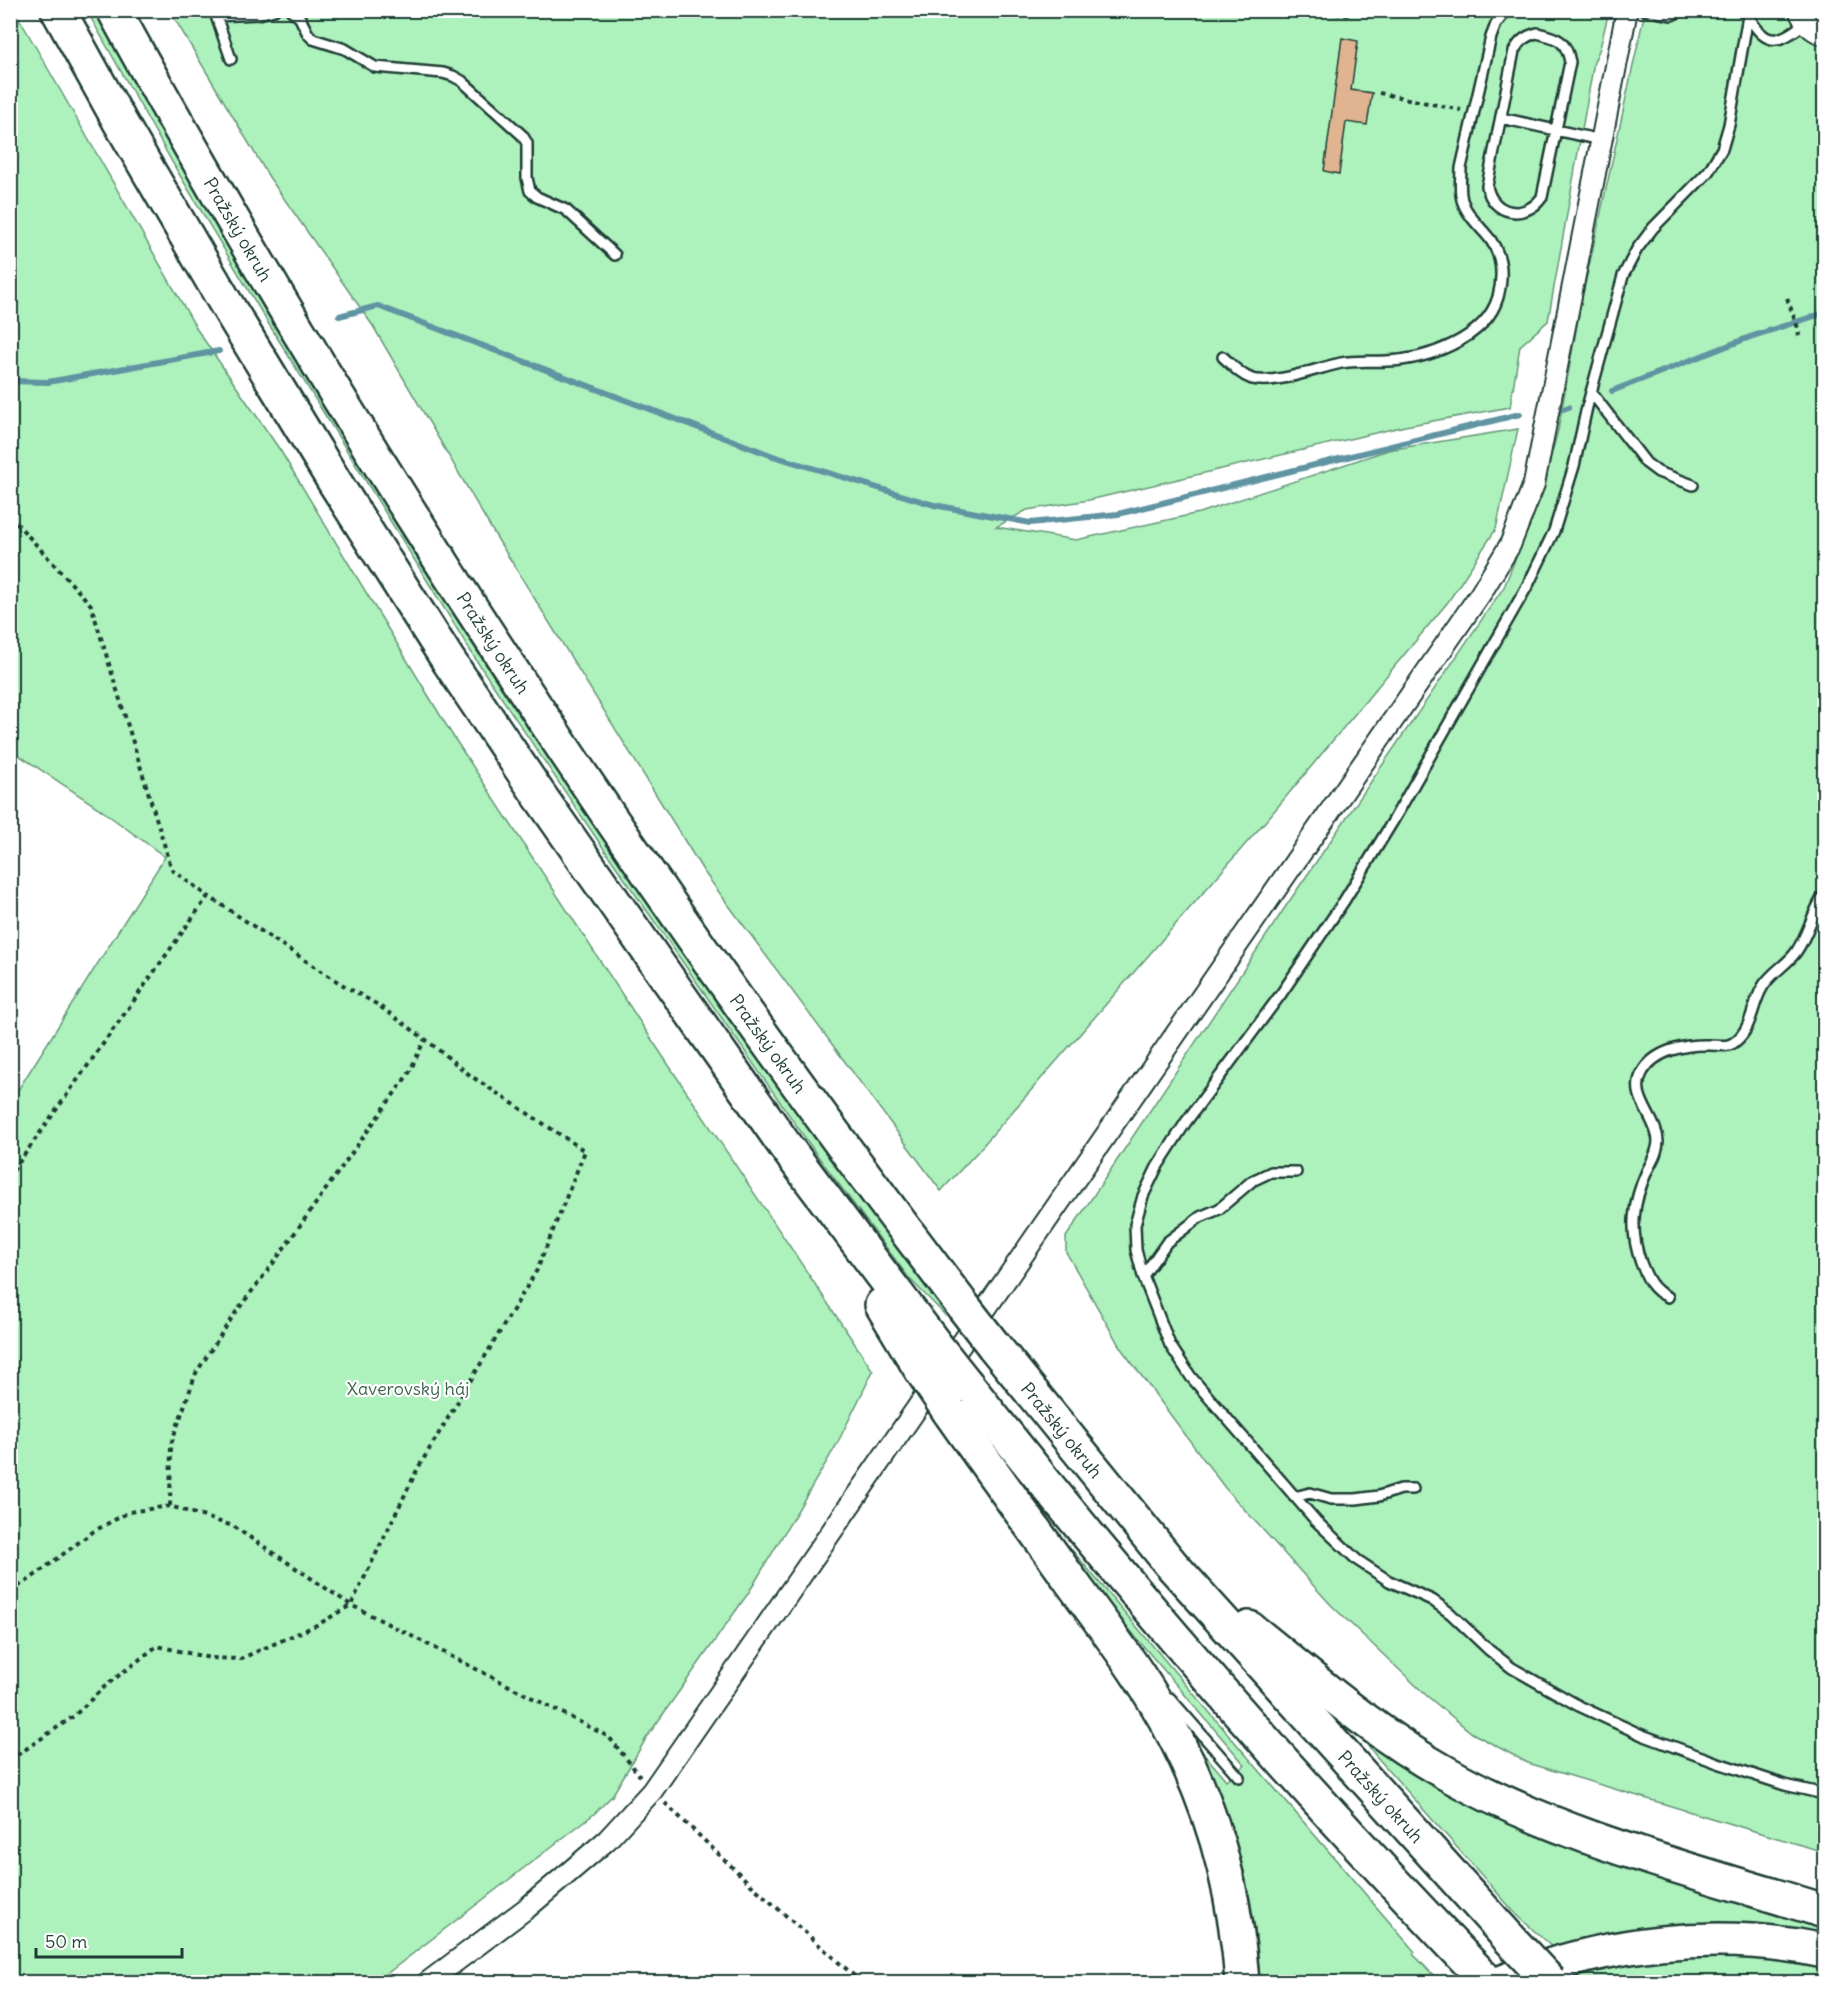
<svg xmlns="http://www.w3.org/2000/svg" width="1835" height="1993" viewBox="0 0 1835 1993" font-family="Delius,sans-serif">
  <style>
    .green { fill: #adf1bc; stroke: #669778; stroke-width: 1.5 }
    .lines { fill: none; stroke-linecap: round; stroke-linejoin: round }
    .stream { stroke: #6094a2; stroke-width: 6 }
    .building { fill: #e0b391; stroke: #1f3d34; stroke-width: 1.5 }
    .service-casing { stroke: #1f3d34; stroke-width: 14 }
    .minor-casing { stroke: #1f3d34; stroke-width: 24 }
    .motorway-casing { stroke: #1f3d34; stroke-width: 38 }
    .path { stroke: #1f3d34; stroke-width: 4; stroke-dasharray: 4.5 4.5; stroke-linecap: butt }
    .service { stroke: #fff; stroke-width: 9 }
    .minor { stroke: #fff; stroke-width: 20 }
    .motorway { stroke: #fff; stroke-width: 33 }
    .motorway-bridge-casing { stroke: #1f3d34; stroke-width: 38; stroke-linecap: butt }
    .motorway-bridge { stroke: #fff; stroke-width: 33 }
    .labels { text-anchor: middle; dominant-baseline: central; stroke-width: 4.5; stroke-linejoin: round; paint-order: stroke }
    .street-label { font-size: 18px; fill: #1f3d34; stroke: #fff }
    .park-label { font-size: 18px; fill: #3b614f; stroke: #fff }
  </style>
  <rect width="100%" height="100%" fill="#fff"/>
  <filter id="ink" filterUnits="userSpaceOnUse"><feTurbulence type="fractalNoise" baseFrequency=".0167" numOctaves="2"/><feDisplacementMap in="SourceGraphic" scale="12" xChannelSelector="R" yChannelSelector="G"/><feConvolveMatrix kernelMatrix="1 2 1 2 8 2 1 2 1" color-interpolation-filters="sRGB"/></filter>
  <g filter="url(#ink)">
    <path class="green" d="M 15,11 L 198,331 L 280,450 L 451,733 L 648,1034 L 873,1371 L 836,1446 L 749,1592 L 647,1737 L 612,1796 L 594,1814 L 376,1982 L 11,1982 L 11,1101 L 165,857 L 97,807 L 11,750 L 10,11 Z
      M 87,11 L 99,11 L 950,1310 L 945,1315 L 909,1278 L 817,1155 L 599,842 L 478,663 L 262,313 L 175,167 Z
      M 170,11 L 1609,11 L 1600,48 L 1594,62 L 1548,321 L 1520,346 L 1510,407 L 1405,426 L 1089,500 L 1027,510 L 996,527 L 1076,540 L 1199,513 L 1388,450 L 1518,429 L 1496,529 L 1448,602 L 1270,816 L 979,1150 L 941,1191 L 704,872 L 492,530 L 373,326 L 269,177 Z
      M 1645,11 L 1824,11 L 1824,1852 L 1528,1763 L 1472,1733 L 1427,1696 L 1331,1605 L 1225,1488 L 1120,1347 L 1066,1252 L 1066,1237 L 1284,909 L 1504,587 L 1539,501 L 1558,430 L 1581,303 Z
      M 1072,1550 L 1174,1671 L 1415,1952 L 1413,1954 L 1440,1982 L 1260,1982 C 1256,1902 1235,1822 1200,1749 L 1226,1780 L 1245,1765 L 1138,1640 L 1069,1553 Z
      M 1366,1739 L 1824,1924 L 1824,1938 L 1554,1949 L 1516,1914 L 1376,1756 L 1364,1741 Z
      M 1741,1955 L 1824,1966 L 1824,1982 L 1583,1982 L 1575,1973 L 1672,1956 Z"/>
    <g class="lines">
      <path class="stream" d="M 339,316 L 378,306 L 773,456 L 934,505 L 1030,523 L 1118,514 L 1520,414
        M 10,381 L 48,382 L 219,351
        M 1612,391 L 1750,337 L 1824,313
        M 1560,410 L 1569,407"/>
    </g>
    <path class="building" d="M 1342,38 L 1358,41 L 1351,90 L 1372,93 L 1367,125 L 1346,122 L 1339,174 L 1324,171 Z"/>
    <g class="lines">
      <g class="service-casing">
        <path id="service" d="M 291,10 L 300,18 L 308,34 L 313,39 L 345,49 L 375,67 L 443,73 L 453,76 L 462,81 L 522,135 L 527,143 L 527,178 L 530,191 L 537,197 L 566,210 L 615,255
          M 1645,10 L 1672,15 L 1683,10
          M 1749,10 L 1729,125 L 1722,149 L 1708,172 L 1653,228 L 1637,249 L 1623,276 L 1587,407 L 1574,466 L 1554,531 L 1529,583 L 1393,821 L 1344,901 L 1281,994 L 1186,1122 L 1157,1167 L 1143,1196 L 1135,1225 L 1136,1250 L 1143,1276 L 1170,1345 L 1191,1377 L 1316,1521 L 1357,1560 L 1389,1581 L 1432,1600 L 1450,1613 L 1489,1650 L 1512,1668 L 1579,1706 L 1642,1735 L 1718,1763 L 1785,1785 L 1824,1794
          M 215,13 L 231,59
          M 1748,15 C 1766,49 1780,43 1805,23
          M 216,16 L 259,14 L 274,10
          M 1537,33 C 1558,38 1566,40 1570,62 L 1542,197 C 1526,221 1492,215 1487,186 L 1514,51 C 1520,40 1526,36 1537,33 Z
          M 1501,118 L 1601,140
          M 1223,357 C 1232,365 1240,375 1252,379 C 1276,385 1317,368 1341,363 C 1356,360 1371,362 1386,361 C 1426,360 1486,339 1498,297 C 1504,274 1502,251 1485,233 C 1476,223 1466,213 1462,200 C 1459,189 1461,178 1461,168 L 1491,37 L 1496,24 L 1507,10
          M 1591,392 L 1646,463 L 1658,472 L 1693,485
          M 1143,1276 L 1167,1242 L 1200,1217 L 1219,1209 L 1252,1181 L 1271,1172 L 1296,1172
          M 1668,1297 C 1652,1290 1647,1278 1641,1263 C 1629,1230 1633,1202 1647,1171 C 1652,1161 1658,1152 1658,1141 C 1657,1118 1629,1097 1642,1073 C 1654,1050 1686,1044 1710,1045 C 1720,1045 1728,1048 1736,1041 C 1752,1028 1752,1005 1762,988 C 1770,973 1786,966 1796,952 C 1808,935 1812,913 1824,895
          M 1294,1497 L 1310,1493 L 1331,1499 L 1356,1499 L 1379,1496 L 1401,1489 L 1413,1489
          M 1170,1698 L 1239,1777"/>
      </g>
      <g class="minor-casing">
        <path id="minor" d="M 1799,10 C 1805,24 1811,30 1824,35
          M 428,1982 L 527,1908 L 607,1840 L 652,1791 L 1481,593 L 1510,545 L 1534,484 L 1627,10"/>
      </g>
      <g class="motorway-casing">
        <g id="motorway">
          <path d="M 58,10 L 120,122 L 225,302 L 334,481 L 448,660 L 539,795 L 786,1147 L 936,1346"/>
          <path id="s1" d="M 114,10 C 155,86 198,160 241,234 C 458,606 701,963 963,1306"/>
          <path d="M 882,1305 L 920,1368"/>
          <path id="s2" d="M 994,1346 L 1171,1564 L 1509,1938"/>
          <path d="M 967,1385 C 1130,1593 1305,1792 1488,1982"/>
          <path d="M 949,1411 C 989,1468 1030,1524 1071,1581 C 1108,1632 1147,1682 1176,1739 C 1215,1814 1236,1898 1242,1982"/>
          <path d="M 1249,1628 C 1313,1679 1374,1733 1446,1773 C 1563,1839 1697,1871 1824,1911"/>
          <path d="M 1503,1982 C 1604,1942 1717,1928 1824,1951"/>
        </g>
      </g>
      <path class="path" d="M 1327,10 C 1338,15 1347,18 1358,10
        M 1379,93 L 1461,110
        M 1787,298 L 1798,328 L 1799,336
        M 10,516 L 91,605 L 172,870 L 208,896 L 10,1175
        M 170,1506 L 171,1444 L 196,1373 L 233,1316 L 274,1262 L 409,1073 L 425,1039
        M 10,1591 L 26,1582 L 94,1531 L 129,1512 L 170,1506 L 233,1526 L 351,1605 L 609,1737 L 640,1776
        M 10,1760 L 74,1716 L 104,1687 L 157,1646 L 210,1658 L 240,1659 L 319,1624 L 351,1605 L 418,1468 L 537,1270 L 585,1151 L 471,1076 L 425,1039 L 378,1005 L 338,982 L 208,896
        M 665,1803 L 749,1883 L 861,1982"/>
      <use href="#service" class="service"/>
      <use href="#minor" class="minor"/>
      <use href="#motorway" class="motorway"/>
      <g class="motorway-bridge-casing">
        <path id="motorway-bridge" d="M 963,1306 L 994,1346
          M 936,1346 L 967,1385
          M 920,1368 L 949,1411
          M 1509,1938 L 1550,1982"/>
      </g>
      <use href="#motorway-bridge" class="motorway-bridge"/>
    </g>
  </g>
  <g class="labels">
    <g class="street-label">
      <text stroke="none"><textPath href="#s1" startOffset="252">Pražský okruh</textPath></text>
      <text stroke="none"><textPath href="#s1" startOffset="738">Pražský okruh</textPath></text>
      <text stroke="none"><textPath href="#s1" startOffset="1224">Pražský okruh</textPath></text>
      <text stroke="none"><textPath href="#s2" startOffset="108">Pražský okruh</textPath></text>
      <text stroke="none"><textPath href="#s2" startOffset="594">Pražský okruh</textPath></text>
    </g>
    <g class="park-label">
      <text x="408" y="1388">Xaverovský háj</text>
    </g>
  </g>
  <rect width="1835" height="1993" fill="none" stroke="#fff" stroke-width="36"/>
  <rect x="18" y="18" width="1799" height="1957" fill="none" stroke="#1f3d34" stroke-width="2" filter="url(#ink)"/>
  <path d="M36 1948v9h146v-9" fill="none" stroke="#1f3d34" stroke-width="3"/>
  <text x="45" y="1948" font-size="18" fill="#1f3d34" stroke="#ffffff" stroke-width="4.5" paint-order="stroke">50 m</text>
</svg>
